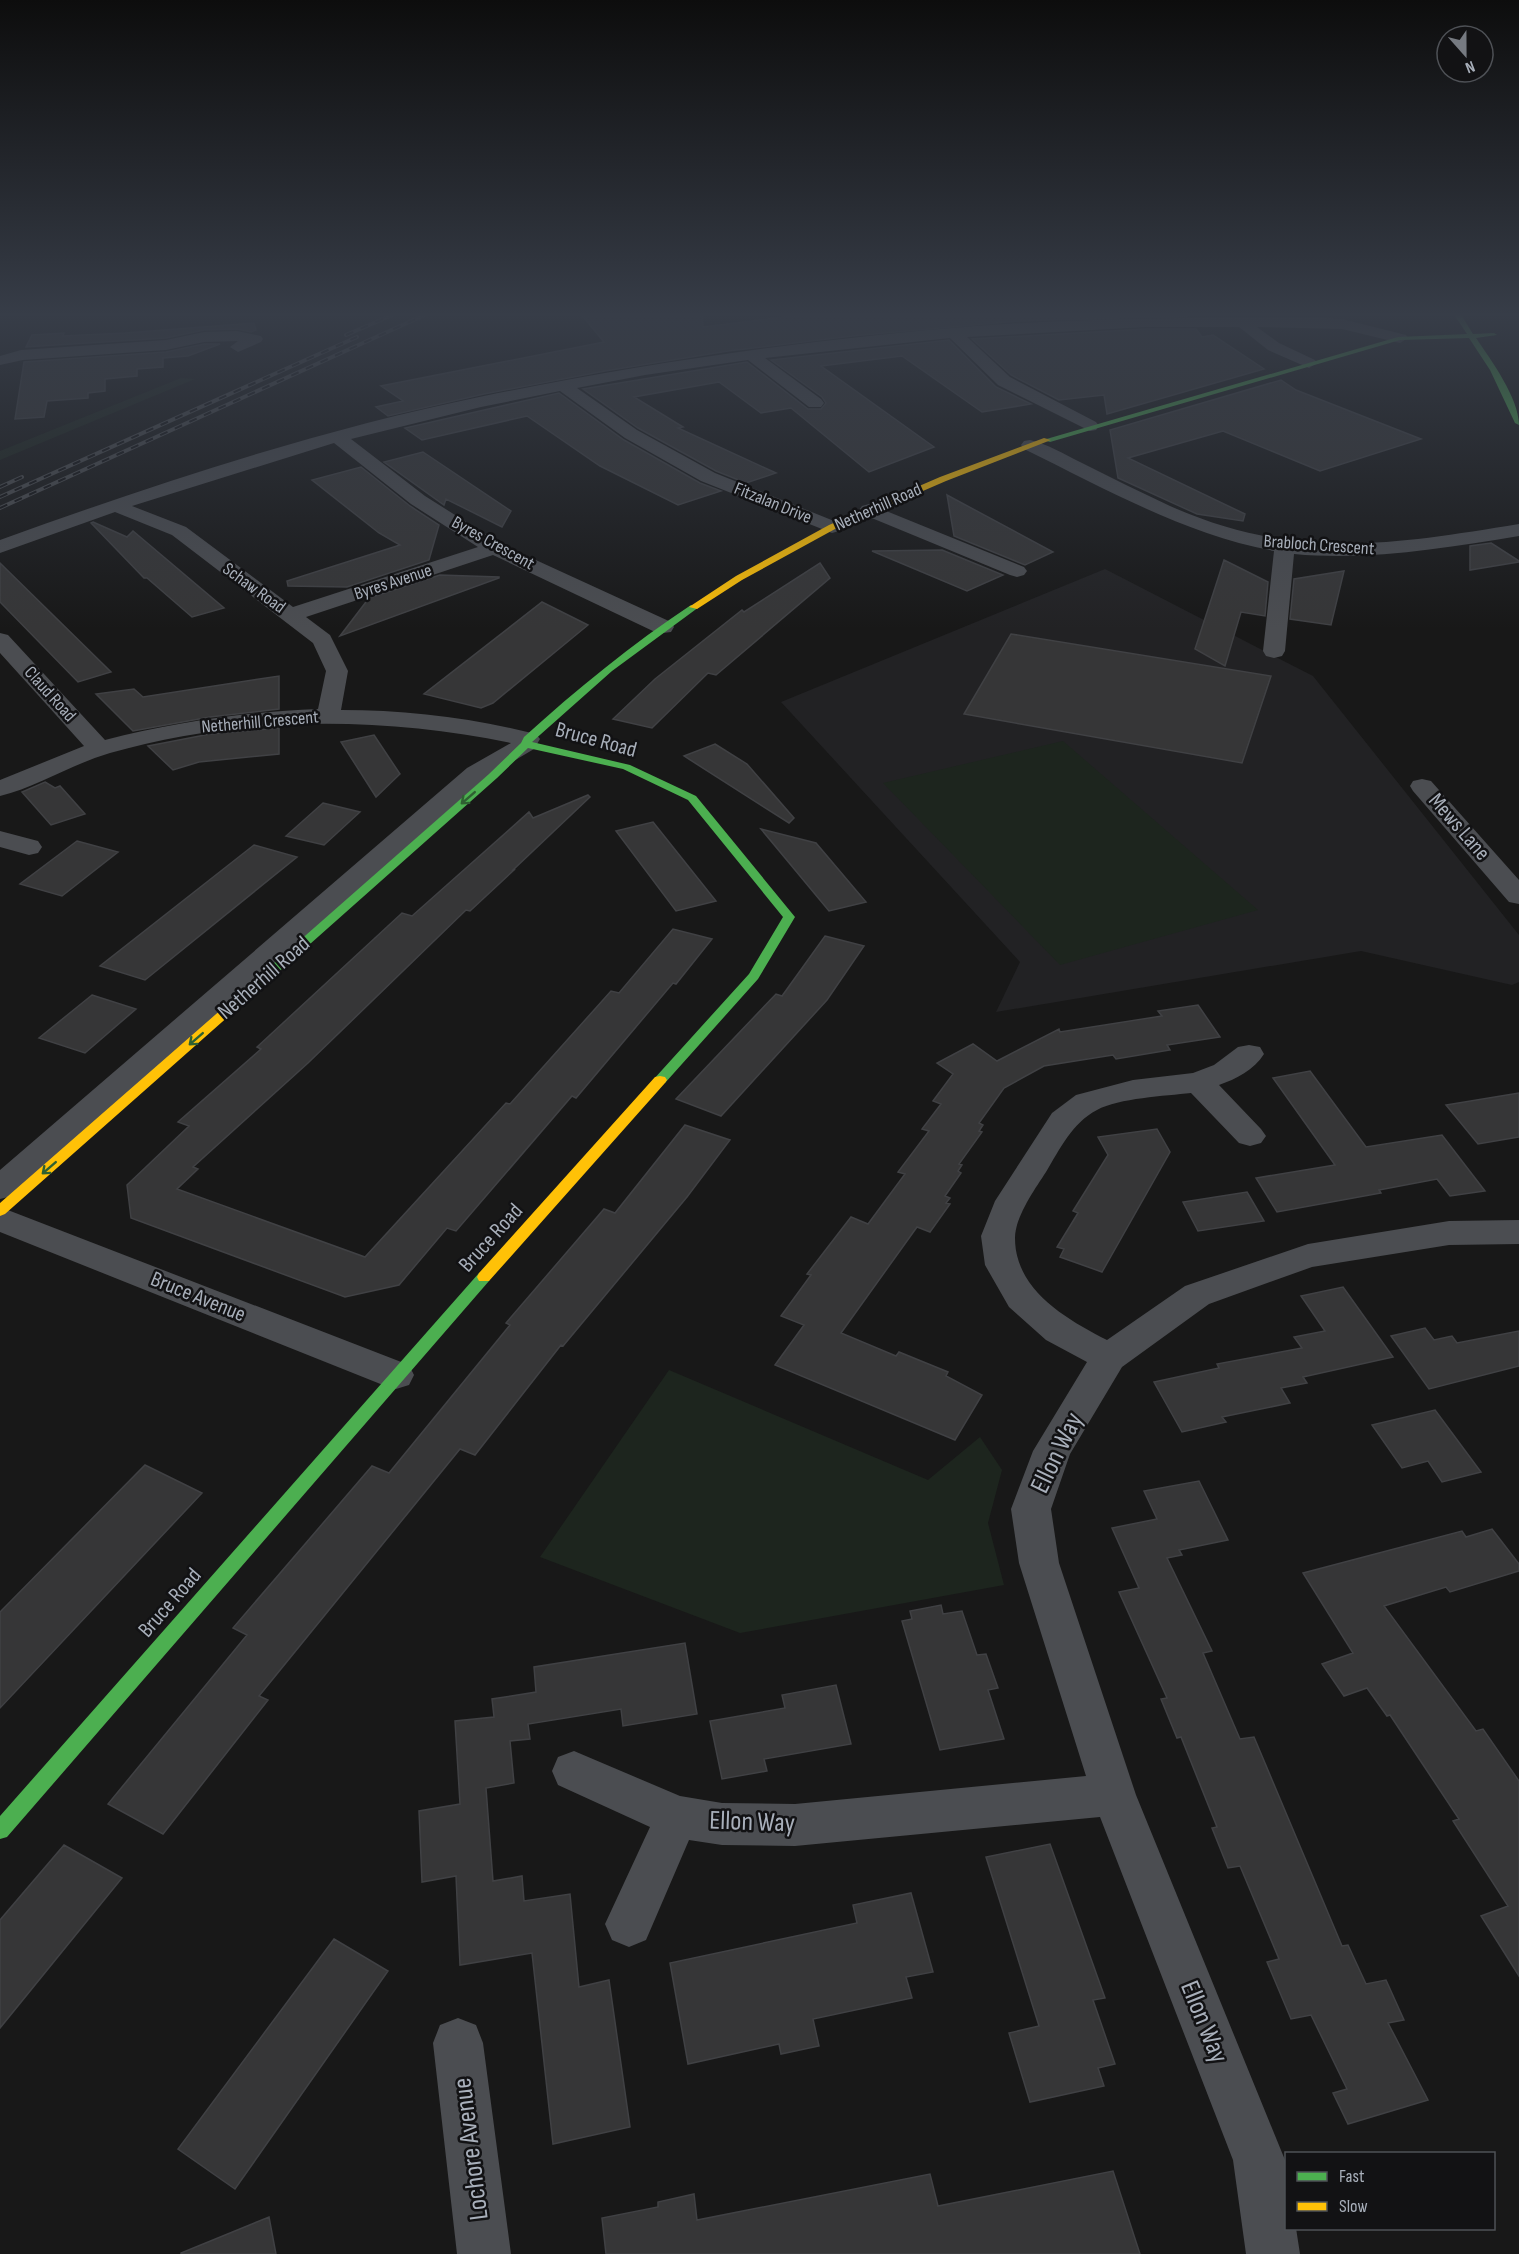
<svg xmlns="http://www.w3.org/2000/svg" width="1519" height="2254" viewBox="0 0 1519 2254" font-family="'Sofia Sans Condensed',sans-serif">
  <style>
    .built { fill: #222224 }
    .green { fill: #1d251e }
    .building { fill: #363637; stroke: #404144; stroke-width: 1.5 }
    .lines { fill: none; stroke-linecap: round; stroke-linejoin: round }
    .street { fill: #4b4d51; fill-rule: evenodd }
    .fast { fill: #4caf50; fill-rule: evenodd }
    .slow { fill: #ffc107; fill-rule: evenodd }
    .rail-casing { stroke: #4b4d50; stroke-width: 4 }
    .rail { stroke: #121214; stroke-width: 2; stroke-dasharray: 8; stroke-linecap: butt }
    .oneway { stroke: #2f6032 }
    .labels { text-anchor: middle; dominant-baseline: central; stroke-width: 5; stroke-linejoin: round; paint-order: stroke }
    .far-street-label { font-size: 18px; fill: #a8afba; stroke: #121214 }
    .street-label { font-size: 22px; fill: #a8afba; stroke: #121214 }
    .near-street-label { font-size: 27px; fill: #a8afba; stroke: #121214 }
  </style>
  <rect width="100%" height="100%" fill="#181818"/>
  <path class="built" d="M 1105,569 L 1313,676 L 1519,935 L 1519,982 L 1512,985 L 1361,951 L 996,1012 L 1020,962 L 781,702 Z"/>
  <path class="green" d="M 181,378 L 195,379 L 0,460 L 0,451 Z
    M 1063,741 L 1258,910 L 1060,965 L 883,783 Z
    M 669,1370 L 928,1480 L 980,1437 L 1002,1470 L 988,1523 L 1004,1585 L 740,1633 L 540,1557 Z"/>
  <path class="building" d="M 580,313 L 702,313 L 703,327 L 816,313 L 1185,313 L 1187,316 L 1018,321 L 852,336 L 728,351 L 605,371 L 484,394 L 388,416 L 376,407 L 403,401 L 381,386 L 604,342 Z
    M 254,323 L 256,330 L 251,332 L 237,329 L 204,330 L 166,338 L 26,347 L 32,335 L 64,333 L 63,336 L 125,333 Z
    M 1146,329 L 1196,329 L 1202,337 L 1213,335 L 1264,369 L 1107,414 L 1104,395 L 1059,400 L 1011,375 L 972,339 Z
    M 949,340 L 996,387 L 1031,404 L 982,412 L 902,356 L 821,366 L 934,447 L 869,472 L 791,408 L 761,413 L 719,382 L 634,397 L 683,427 L 678,428 L 776,473 L 746,483 L 716,471 L 638,428 L 583,389 L 747,362 L 808,409 L 821,409 L 826,403 L 822,397 L 771,360 Z
    M 204,344 L 220,344 L 188,356 L 163,358 L 163,367 L 137,369 L 137,376 L 105,379 L 105,391 L 88,393 L 88,398 L 47,401 L 44,417 L 15,419 L 24,362 L 166,352 Z
    M 1281,380 L 1296,390 L 1421,439 L 1320,471 L 1223,431 L 1128,458 L 1245,514 L 1243,521 L 1197,514 L 1118,478 L 1110,430 Z
    M 559,393 L 624,440 L 700,483 L 721,491 L 678,505 L 600,466 L 527,416 L 422,440 L 405,428 Z
    M 423,452 L 511,511 L 502,527 L 446,499 L 444,505 L 384,462 Z
    M 361,467 L 410,506 L 439,525 L 429,560 L 347,587 L 288,586 L 287,581 L 400,545 L 379,533 L 312,480 Z
    M 947,495 L 1053,552 L 1025,565 L 954,536 Z
    M 93,522 L 127,537 L 133,531 L 224,608 L 192,617 L 147,578 L 144,578 L 91,523 Z
    M 1491,543 L 1519,561 L 1519,562 L 1470,570 L 1470,546 Z
    M 942,550 L 1003,575 L 967,591 L 872,551 Z
    M 1224,560 L 1268,582 L 1265,616 L 1241,612 L 1225,666 L 1195,649 Z
    M 0,563 L 111,672 L 78,682 L 0,602 Z
    M 820,563 L 830,578 L 716,675 L 708,673 L 652,728 L 613,719 L 655,679 L 742,610 L 744,612 Z
    M 1344,571 L 1331,625 L 1290,619 L 1294,579 Z
    M 440,575 L 499,577 L 499,578 L 340,636 L 369,598 Z
    M 542,602 L 588,625 L 493,703 L 481,708 L 424,694 Z
    M 1011,634 L 1271,676 L 1242,763 L 964,714 Z
    M 279,676 L 279,709 L 210,717 L 133,731 L 96,694 L 134,689 L 143,697 Z
    M 279,728 L 279,754 L 199,762 L 173,770 L 148,746 L 210,734 Z
    M 374,735 L 400,774 L 376,797 L 341,742 Z
    M 715,744 L 747,764 L 794,818 L 789,823 L 684,756 Z
    M 45,782 L 55,788 L 60,786 L 85,814 L 51,825 L 22,792 Z
    M 588,795 L 590,797 L 513,870 L 514,870 L 470,911 L 466,910 L 308,1063 L 193,1167 L 198,1169 L 177,1189 L 365,1257 L 506,1103 L 510,1104 L 611,991 L 619,993 L 673,929 L 712,939 L 676,984 L 673,983 L 576,1098 L 572,1096 L 456,1231 L 447,1228 L 399,1285 L 345,1297 L 131,1218 L 127,1185 L 189,1126 L 178,1122 L 261,1049 L 257,1047 L 402,913 L 412,916 L 529,812 L 533,818 Z
    M 323,803 L 360,812 L 324,845 L 286,836 Z
    M 653,822 L 716,901 L 676,911 L 616,831 Z
    M 761,829 L 816,843 L 866,902 L 829,911 Z
    M 77,841 L 118,852 L 62,896 L 20,884 Z
    M 254,845 L 297,857 L 145,980 L 100,966 Z
    M 825,936 L 864,946 L 827,1000 L 721,1116 L 676,1099 L 776,994 L 782,996 Z
    M 92,995 L 136,1009 L 85,1053 L 39,1038 Z
    M 1198,1005 L 1220,1037 L 1167,1045 L 1170,1050 L 1116,1059 L 1113,1055 L 1044,1066 L 1004,1088 L 979,1123 L 983,1125 L 979,1131 L 982,1132 L 959,1164 L 962,1165 L 958,1171 L 961,1173 L 945,1196 L 950,1198 L 946,1203 L 950,1204 L 930,1232 L 917,1227 L 841,1333 L 896,1356 L 899,1352 L 948,1372 L 946,1376 L 982,1395 L 955,1440 L 775,1365 L 804,1325 L 781,1316 L 811,1275 L 807,1274 L 851,1217 L 868,1224 L 905,1174 L 898,1172 L 929,1131 L 922,1129 L 941,1104 L 933,1101 L 953,1074 L 937,1063 L 973,1044 L 997,1061 L 1059,1029 L 1060,1032 L 1162,1016 L 1158,1011 Z
    M 1310,1071 L 1366,1147 L 1442,1135 L 1485,1191 L 1450,1196 L 1437,1179 L 1379,1190 L 1381,1193 L 1277,1212 L 1256,1178 L 1335,1165 L 1273,1078 Z
    M 1519,1093 L 1519,1137 L 1478,1144 L 1446,1105 Z
    M 685,1125 L 730,1140 L 687,1197 L 563,1346 L 561,1345 L 475,1455 L 460,1449 L 259,1696 L 268,1700 L 163,1834 L 108,1804 L 247,1635 L 233,1628 L 372,1466 L 389,1473 L 510,1325 L 506,1323 L 604,1209 L 615,1213 Z
    M 1157,1129 L 1170,1152 L 1102,1272 L 1060,1257 L 1064,1249 L 1057,1247 L 1078,1213 L 1073,1211 L 1108,1155 L 1098,1137 Z
    M 1247,1192 L 1264,1221 L 1198,1231 L 1183,1202 Z
    M 1343,1287 L 1393,1357 L 1303,1377 L 1307,1383 L 1281,1388 L 1290,1403 L 1222,1417 L 1226,1422 L 1182,1432 L 1154,1382 L 1219,1368 L 1217,1364 L 1302,1348 L 1294,1337 L 1325,1331 L 1301,1296 Z
    M 1425,1328 L 1434,1340 L 1452,1336 L 1457,1343 L 1519,1331 L 1519,1366 L 1429,1389 L 1391,1336 Z
    M 1435,1410 L 1481,1472 L 1442,1482 L 1428,1461 L 1402,1468 L 1372,1425 Z
    M 145,1465 L 202,1493 L 0,1708 L 0,1612 Z
    M 1199,1481 L 1228,1540 L 1179,1550 L 1182,1555 L 1167,1558 L 1212,1651 L 1203,1653 L 1240,1739 L 1254,1737 L 1342,1946 L 1348,1945 L 1366,1984 L 1386,1980 L 1404,2020 L 1388,2023 L 1428,2100 L 1348,2124 L 1333,2093 L 1347,2089 L 1311,2015 L 1291,2019 L 1267,1962 L 1279,1959 L 1240,1866 L 1228,1868 L 1212,1828 L 1217,1827 L 1181,1737 L 1177,1738 L 1161,1699 L 1167,1698 L 1119,1592 L 1139,1588 L 1112,1528 L 1157,1519 L 1144,1491 Z
    M 1492,1529 L 1519,1564 L 1519,1571 L 1450,1592 L 1446,1587 L 1384,1606 L 1476,1731 L 1483,1729 L 1519,1781 L 1519,1976 L 1481,1916 L 1508,1906 L 1453,1821 L 1459,1819 L 1390,1715 L 1387,1716 L 1367,1688 L 1344,1696 L 1322,1664 L 1353,1653 L 1303,1573 L 1462,1531 L 1466,1537 Z
    M 941,1605 L 943,1614 L 962,1611 L 977,1655 L 986,1654 L 998,1688 L 988,1690 L 1004,1739 L 940,1750 L 902,1621 L 912,1619 L 910,1611 Z
    M 685,1643 L 697,1714 L 623,1726 L 621,1709 L 528,1724 L 530,1739 L 510,1741 L 514,1783 L 486,1788 L 493,1881 L 522,1876 L 524,1901 L 570,1894 L 579,1987 L 609,1980 L 630,2127 L 553,2144 L 532,1953 L 460,1965 L 456,1876 L 422,1882 L 419,1811 L 460,1804 L 455,1721 L 494,1717 L 492,1699 L 536,1692 L 534,1667 Z
    M 836,1685 L 851,1744 L 764,1759 L 767,1771 L 722,1779 L 710,1721 L 785,1708 L 782,1695 Z
    M 1050,1844 L 1105,1998 L 1093,2000 L 1115,2064 L 1098,2068 L 1104,2086 L 1030,2102 L 1009,2033 L 1039,2026 L 986,1857 Z
    M 64,1845 L 122,1878 L 0,2028 L 0,1920 Z
    M 911,1893 L 933,1972 L 906,1977 L 912,1998 L 813,2019 L 819,2046 L 781,2054 L 779,2044 L 688,2064 L 670,1963 L 857,1923 L 853,1905 Z
    M 334,1939 L 388,1971 L 235,2189 L 178,2149 Z
    M 1113,2171 L 1140,2254 L 606,2254 L 602,2218 L 658,2207 L 658,2202 L 694,2194 L 697,2220 L 930,2174 L 938,2206 Z
    M 269,2217 L 276,2254 L 181,2254 L 181,2253 Z"/>
  <g class="lines">
    <path class="street" d="M 1313,317 L 1342,319 L 1406,335 L 1408,338 L 1400,343 L 1342,329 L 1257,327 L 1279,343 L 1315,360 L 1317,363 L 1309,368 L 1268,350 L 1239,327 L 1146,327 L 967,337 L 1010,377 L 1096,422 L 1099,426 L 1096,430 L 1090,431 L 998,385 L 950,338 L 765,358 L 821,399 L 824,403 L 821,407 L 809,407 L 748,360 L 645,375 L 577,388 L 637,430 L 715,473 L 839,523 L 842,527 L 839,531 L 832,533 L 701,481 L 625,438 L 560,391 L 481,407 L 351,439 L 425,496 L 501,544 L 671,622 L 674,627 L 671,632 L 663,633 L 655,632 L 493,555 L 306,617 L 330,635 L 348,671 L 341,710 C 407,710 473,718 536,734 L 540,739 L 534,749 L 485,778 L 12,1196 L 0,1199 L 0,1170 L 467,768 L 511,743 C 378,716 241,716 110,753 C 72,764 37,787 0,796 L 0,780 L 84,746 L 0,653 L 0,633 L 8,635 L 105,740 C 175,722 245,712 318,709 L 326,671 L 313,643 L 172,535 L 115,512 L 0,553 L 0,540 C 158,483 318,430 484,396 C 646,363 810,339 976,326 C 1088,318 1201,318 1313,317 ZM 334,443 L 411,504 L 478,547 L 293,607 L 186,527 L 132,506 Z
      M 237,331 L 261,336 L 263,339 L 261,342 L 238,352 L 230,347 L 238,341 L 204,342 L 166,350 L 23,360 L 0,365 L 0,356 L 21,350 L 166,340 L 204,332 Z
      M 1030,440 C 1047,444 1064,454 1080,462 C 1110,477 1140,492 1170,506 C 1294,561 1390,545 1519,524 L 1519,536 C 1445,548 1370,561 1294,554 L 1285,651 L 1282,656 L 1274,658 L 1266,656 L 1263,651 L 1274,551 C 1184,534 1106,489 1024,449 L 1021,445 L 1024,441 Z
      M 869,504 L 1024,567 L 1027,571 L 1024,575 L 1017,577 L 1010,575 L 862,514 L 859,510 L 862,506 Z
      M 1422,779 L 1431,781 L 1519,880 L 1519,904 L 1509,902 L 1413,791 L 1410,786 L 1413,781 Z
      M 0,831 L 38,841 L 42,847 L 38,853 L 29,855 L 0,847 Z
      M 1249,1045 L 1260,1047 L 1264,1054 C 1254,1070 1236,1079 1219,1085 L 1261,1129 L 1266,1136 L 1261,1143 L 1250,1146 L 1239,1143 L 1191,1093 C 1165,1096 1119,1098 1097,1110 C 1072,1123 1060,1149 1046,1172 C 1035,1189 1015,1217 1015,1238 C 1015,1290 1066,1319 1107,1340 L 1185,1286 L 1308,1244 L 1449,1221 L 1519,1220 L 1519,1244 L 1449,1245 L 1312,1267 L 1209,1304 L 1122,1367 L 1070,1454 L 1051,1509 L 1059,1563 L 1136,1795 L 1285,2160 L 1286,2228 L 1296,2228 L 1300,2254 L 1246,2254 L 1233,2160 L 1100,1817 L 795,1846 L 722,1845 L 689,1840 L 646,1940 L 629,1947 L 612,1940 L 605,1924 L 650,1827 L 558,1785 L 552,1771 L 558,1757 L 574,1751 L 680,1796 L 722,1803 L 795,1804 L 1086,1776 L 1019,1563 L 1011,1509 L 1033,1451 L 1087,1362 L 1046,1340 L 1009,1307 L 985,1265 L 981,1236 L 995,1201 L 1052,1113 L 1076,1095 L 1133,1080 L 1193,1073 L 1214,1065 L 1238,1047 Z
      M 0,1207 L 409,1365 L 414,1375 L 409,1385 L 396,1389 L 383,1385 L 0,1232 Z
      M 458,2018 L 476,2025 L 483,2043 L 511,2254 L 457,2254 L 433,2043 L 440,2025 Z"/>
    <path class="fast" d="M 1453,313 L 1460,313 L 1473,334 L 1494,333 L 1497,335 L 1476,338 C 1491,360 1519,398 1519,425 L 1515,423 L 1490,370 L 1469,338 L 1400,340 L 1050,442 L 1043,440 L 1398,337 L 1467,334 Z
      M 691,605 L 699,607 L 612,671 L 532,742 L 630,765 L 696,796 L 795,917 L 758,979 L 665,1083 L 655,1083 L 653,1080 L 749,974 L 783,917 L 688,800 L 623,769 L 528,748 L 497,778 L 239,1007 L 231,1007 L 229,1004 L 231,1001 L 489,774 L 521,743 L 524,737 C 577,689 632,644 691,605 Z
      M 484,1272 L 489,1273 L 491,1277 L 489,1281 L 7,1837 L 0,1839 L 0,1816 L 479,1273 Z"/>
    <path class="slow" d="M 1044,438 L 1051,440 L 946,481 L 835,529 L 742,580 L 697,609 L 689,607 L 736,576 L 829,525 L 940,477 Z
      M 235,1000 L 239,1001 L 241,1004 L 239,1007 L 5,1214 L 0,1216 L 0,1203 L 231,1001 Z
      M 660,1076 L 665,1077 L 667,1080 L 665,1083 L 489,1281 L 479,1281 L 477,1277 L 479,1273 L 655,1077 Z"/>
    <g class="rail-casing">
      <path id="rail" d="M 346,335 L 397,313
        M 0,487 L 22,477
        M 0,497 L 357,337
        M 0,508 L 429,313"/>
    </g>
    <use href="#rail" class="rail"/>
  </g>
  <defs><path id="oneway-shaft" d="M-6 0H5M1.5-3L5.5 0L1.5 3" fill="none" stroke-width="1.6" stroke-linecap="round" stroke-linejoin="round" transform="scale(1.5)"/></defs>
  <g class="oneway">
    <use href="#oneway-shaft" transform="translate(468 798) rotate(139)"/>
    <use href="#oneway-shaft" transform="translate(196 1039) rotate(139)"/>
    <use href="#oneway-shaft" transform="translate(49 1168) rotate(139)"/>
  </g>
  <linearGradient id="sky" x2="0" y2="1"><stop stop-color="#0d0d0d"/><stop offset="0.5" stop-color="#373d48"/><stop offset="1" stop-color="#373d48" stop-opacity="0"/></linearGradient>
  <rect width="1519" height="629" fill="url(#sky)"/>
  <g class="labels">
    <g class="far-street-label">
      <text transform="translate(773 503) rotate(22)">Fitzalan Drive</text>
      <text transform="translate(878 507) rotate(-24)">Netherhill Road</text>
      <text transform="translate(493 543) rotate(29)">Byres Crescent</text>
      <text transform="translate(1319 545) rotate(4)">Brabloch Crescent</text>
      <text transform="translate(393 582) rotate(-18)">Byres Avenue</text>
      <text transform="translate(254 588) rotate(36)">Schaw Road</text>
      <text transform="translate(50 694) rotate(48)">Claud Road</text>
      <text transform="translate(260 722) rotate(-5)">Netherhill Crescent</text>
    </g>
    <g class="street-label">
      <text transform="translate(596 740) rotate(15)">Bruce Road</text>
      <text transform="translate(1459 827) rotate(49)">Mews Lane</text>
      <text transform="translate(264 978) rotate(-41)">Netherhill Road</text>
      <text transform="translate(491 1238) rotate(-48)">Bruce Road</text>
      <text transform="translate(198 1297) rotate(22)">Bruce Avenue</text>
      <text transform="translate(170 1603) rotate(-49)">Bruce Road</text>
    </g>
    <g class="near-street-label">
      <text transform="translate(1057 1453) rotate(-64)">Ellon Way</text>
      <text transform="translate(752 1822) rotate(2)">Ellon Way</text>
      <text transform="translate(1204 2022) rotate(68)">Ellon Way</text>
      <text transform="translate(471 2149) rotate(-97)">Lochore Avenue</text>
    </g>
  </g>
  <rect x="1285" y="2152" width="210" height="78" fill="#121214" stroke="#4e5156" stroke-width="1.5"/>
  <rect x="1297" y="2172" width="30" height="9" fill="#4caf50" stroke="#4e5156" stroke-width="1.5"/>
  <text x="1339" y="2182" font-size="18" fill="#a8afba">Fast</text>
  <rect x="1297" y="2202" width="30" height="9" fill="#ffc107" stroke="#4e5156" stroke-width="1.5"/>
  <text x="1339" y="2212" font-size="18" fill="#a8afba">Slow</text>
  <g transform="translate(1465 54) rotate(159)"><circle r="28" fill="#121214" stroke="#4e5156" stroke-width="1.5"/>
  <path d="M0-4.5L10 22L0 15L-10 22Z" fill="#767a81"/>
  <text y="-9" font-size="16" font-weight="bold" text-anchor="middle" fill="#a8afba">N</text>
  </g>
</svg>
